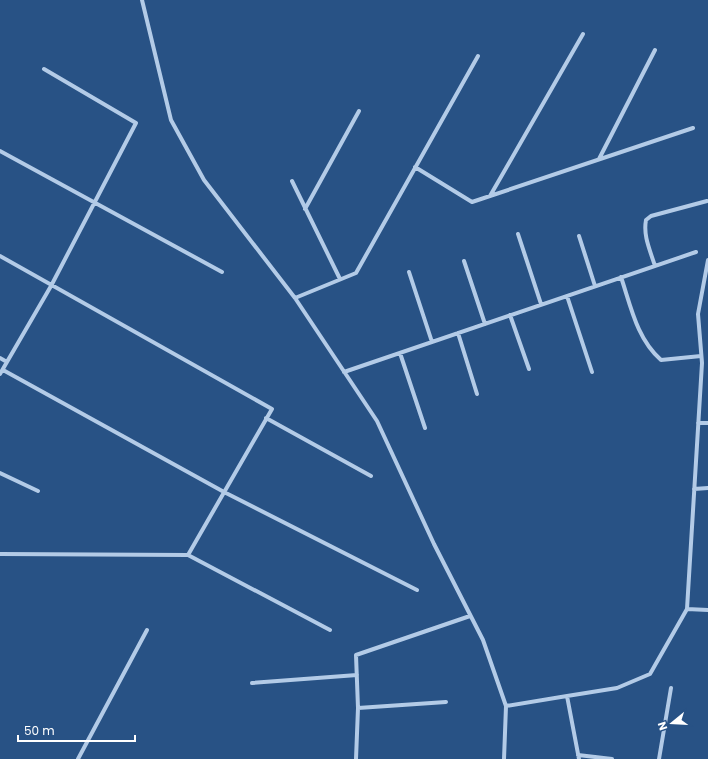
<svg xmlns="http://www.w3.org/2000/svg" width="708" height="759" viewBox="0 0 708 759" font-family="Poppins,sans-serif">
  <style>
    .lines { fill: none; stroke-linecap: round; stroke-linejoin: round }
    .minor { stroke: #b3cbe7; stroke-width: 4 }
  </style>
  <rect width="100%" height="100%" fill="#285285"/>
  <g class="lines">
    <path class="minor" d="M 142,0 L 171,120 L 204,180 L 295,298 L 377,421 L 434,544 L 483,640 L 506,706
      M 0,151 L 222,272
      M 599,159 L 655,50
      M 415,167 L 472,202 L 693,128
      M 292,181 L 340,279
      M 490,196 L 583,34
      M 305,209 L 359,111
      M 518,234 L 541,304
      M 579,236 L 595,286
      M 0,256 L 272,409 L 188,555 L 330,630
      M 464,261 L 485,324
      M 655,266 C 650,250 643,236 646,220 L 651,216 L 707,201
      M 409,272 L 432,342
      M 621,277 C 631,307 637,339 661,360 L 701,356
      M 567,296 L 592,372
      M 295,298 L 356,273 L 478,56
      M 510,315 L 529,369
      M 458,333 L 477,394
      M 400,353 L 425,428
      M 0,358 L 7,362
      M 3,370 L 224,492 L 417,590
      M 344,372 L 696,252
      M 0,374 L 51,286 L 136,123 L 44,69
      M 266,418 L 371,476
      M 698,423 L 708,423
      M 0,473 L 38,491
      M 694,489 L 708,488
      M 0,554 L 188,555
      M 687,609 L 708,610
      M 252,683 L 357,675
      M 567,696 L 617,688 L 650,674 L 687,609 L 702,363 L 698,314 L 708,260
      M 358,708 L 446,702
      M 578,755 L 612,759
      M 78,759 L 147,630
      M 356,759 L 358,708 L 356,655 L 470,616
      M 504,759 L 506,706 L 567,696 L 579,759
      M 659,759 L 671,688"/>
  </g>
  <g transform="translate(672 723) rotate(252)" stroke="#285285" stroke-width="3" paint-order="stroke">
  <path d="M0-3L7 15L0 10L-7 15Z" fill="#ffffff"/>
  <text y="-6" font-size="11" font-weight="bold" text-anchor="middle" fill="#ffffff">N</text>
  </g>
  <path d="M18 735v6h117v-6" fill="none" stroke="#ffffff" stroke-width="2"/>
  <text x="24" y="735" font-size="12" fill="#ffffff" stroke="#285285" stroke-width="3" paint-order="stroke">50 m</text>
</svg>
